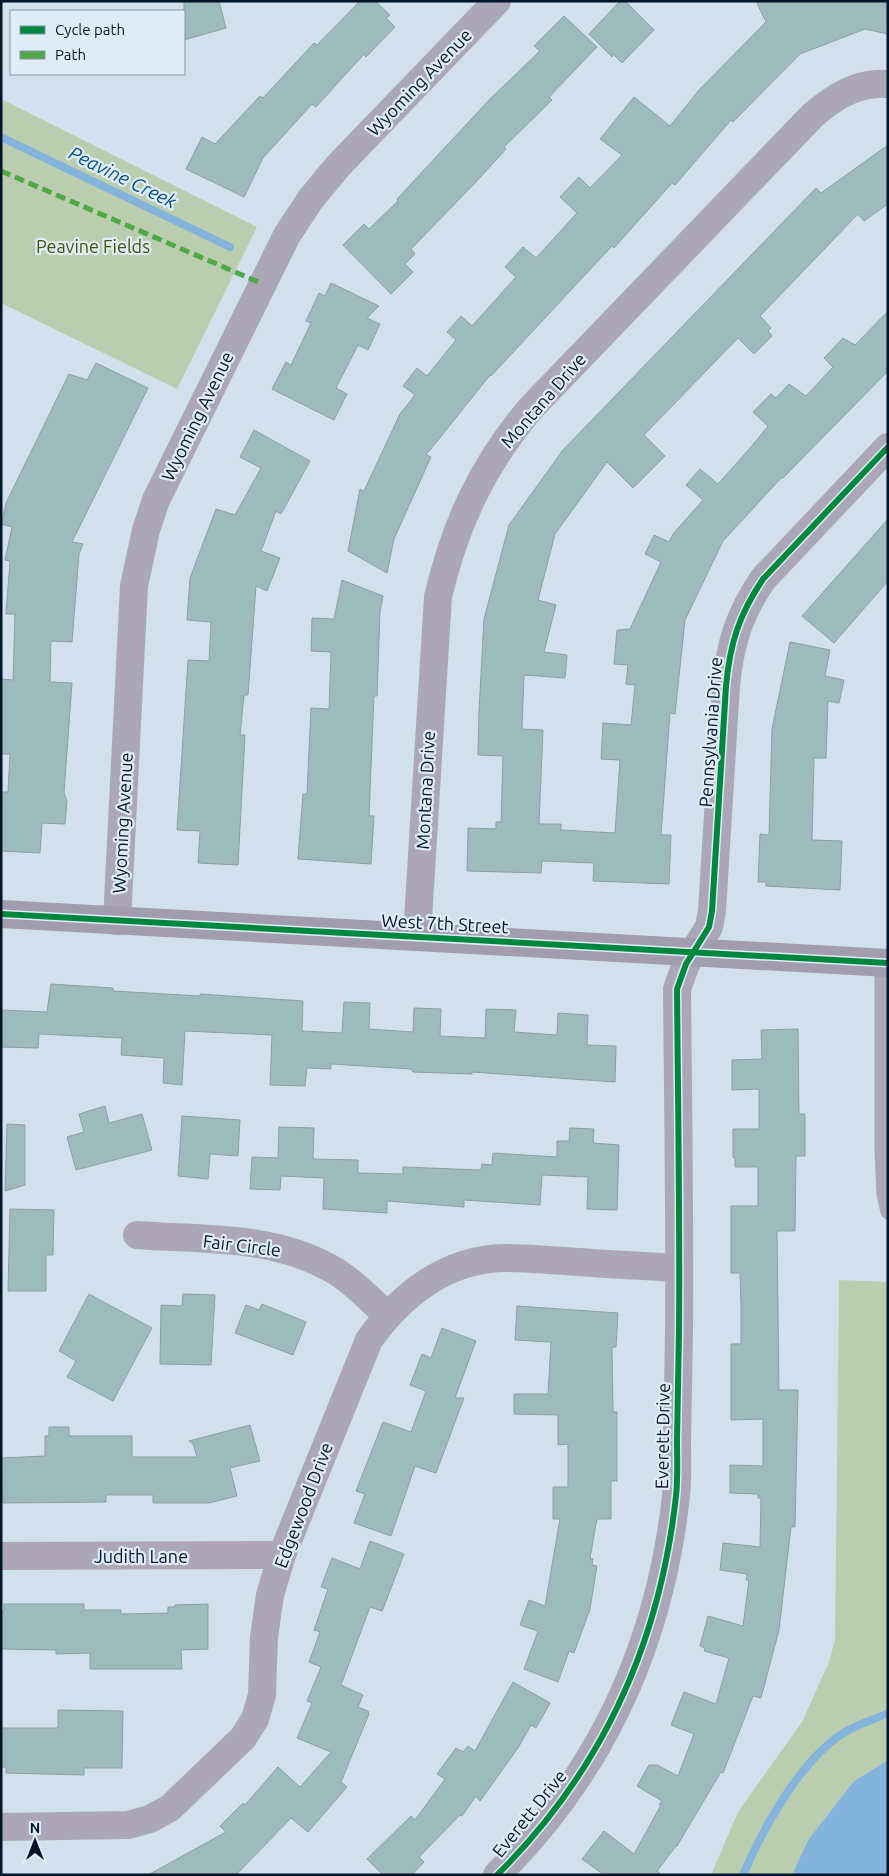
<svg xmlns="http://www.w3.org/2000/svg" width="889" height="1876" viewBox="0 0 889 1876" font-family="Ubuntu,sans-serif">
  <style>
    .green { fill: #baceaf }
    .water { fill: #84b3db }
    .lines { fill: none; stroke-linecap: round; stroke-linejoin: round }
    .stream { stroke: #84b3db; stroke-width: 8 }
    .building { fill: #9dbabd; stroke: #89a1a4 }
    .service { stroke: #aca7b7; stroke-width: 15 }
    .minor { stroke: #aca7b7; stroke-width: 28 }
    .tertiary { stroke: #aca7b7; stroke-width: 28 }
    .secondary { stroke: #a29caf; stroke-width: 28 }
    .quiet { stroke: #4fa944; stroke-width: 5; stroke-dasharray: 10 5; stroke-linecap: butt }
    .cycleway-casing { stroke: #dfecf8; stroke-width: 9 }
    .cycleway { stroke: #00873e; stroke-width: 6 }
    .labels { text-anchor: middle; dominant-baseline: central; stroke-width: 4.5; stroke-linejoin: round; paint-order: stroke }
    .street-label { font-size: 18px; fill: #00152a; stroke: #dfecf8 }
    .park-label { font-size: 18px; fill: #3f5402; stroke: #dfecf8 }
    .water-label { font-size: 19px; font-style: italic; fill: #035080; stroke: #dfecf8 }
  </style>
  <rect width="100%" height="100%" fill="#d2e0ed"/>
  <path class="green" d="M 1,99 L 257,227 L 177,389 L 1,303 Z
    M 839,1280 L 888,1282 L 888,1760 L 854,1781 L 808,1840 L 792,1875 L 711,1875 L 738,1812 L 802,1722 L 829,1662 L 835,1640 Z"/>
  <path class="water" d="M 888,1760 L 888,1875 L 792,1875 L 808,1840 L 854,1781 Z"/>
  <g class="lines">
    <path class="stream" d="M 1,137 L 230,247
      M 743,1875 C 763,1828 801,1759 845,1732 C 858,1724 874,1720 888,1713"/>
  </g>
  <path class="building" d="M 184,1 L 219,1 L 226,28 L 184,40 Z
    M 360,1 L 375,1 L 390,15 L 386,18 L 395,27 L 366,57 L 364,54 L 316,107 L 312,104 L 263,158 L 244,197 L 186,169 L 202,137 L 215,144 L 260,96 L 263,98 L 314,43 L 317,45 Z
    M 620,1 L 625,1 L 654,30 L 622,63 L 613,54 L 612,57 L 589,34 Z
    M 756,1 L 888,1 L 888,34 L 865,29 L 800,54 L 733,122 L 731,120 L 675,185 L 672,183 L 614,248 L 612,246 L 491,376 L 490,375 L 426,455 L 431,457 L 394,539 L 387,573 L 348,551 L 360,489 L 364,491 L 400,414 L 415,395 L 403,386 L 417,368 L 427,376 L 456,340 L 447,332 L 461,316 L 472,326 L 516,277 L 505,267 L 523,247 L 536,258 L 577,213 L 560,197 L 579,177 L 590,188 L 622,155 L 600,139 L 634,97 L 670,126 L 700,89 L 766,22 Z
    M 564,16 L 597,47 L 549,97 L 552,100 L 504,147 L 506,149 L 474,184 L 411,249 L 415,254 L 405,264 L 413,272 L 391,294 L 343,245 L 364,224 L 369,229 L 398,201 L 397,199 L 490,99 L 540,51 L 534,46 Z
    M 888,145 L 888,204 L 864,221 L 858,214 L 760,316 L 771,328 L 768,331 L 772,336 L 754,354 L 738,338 L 644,435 L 665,456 L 633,488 L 607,462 L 555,534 L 538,600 L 556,605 L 544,652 L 567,655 L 565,678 L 524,675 L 522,729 L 543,730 L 539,824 L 561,824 L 561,830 L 615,833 L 620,760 L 601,759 L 603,723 L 631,725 L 635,685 L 626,684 L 628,665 L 614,664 L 617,630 L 630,629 L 661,562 L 645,554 L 654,535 L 669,542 L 673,534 L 703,500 L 686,485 L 700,469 L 718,484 L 751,447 L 768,426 L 753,412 L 771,394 L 776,398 L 789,384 L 806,396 L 833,367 L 824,358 L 843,338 L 855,345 L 888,311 L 888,371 L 783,478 L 782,477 L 723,541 L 685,620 L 675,714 L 670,713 L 661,835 L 671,835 L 669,884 L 593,881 L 594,863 L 542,861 L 541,873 L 467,871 L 468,828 L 496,829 L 496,822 L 501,822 L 503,756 L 478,755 L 479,711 L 484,619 L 509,525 L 563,450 L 816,188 L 821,193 Z
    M 331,283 L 379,306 L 367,318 L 380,324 L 368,350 L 358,345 L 336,388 L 347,394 L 334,420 L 272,389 L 286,362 L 291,365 L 311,323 L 306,321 L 319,293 L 325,296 Z
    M 96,363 L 148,388 L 72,542 L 83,544 L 79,554 L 72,642 L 51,641 L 50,682 L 72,683 L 64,793 L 67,801 L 65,824 L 42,823 L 40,853 L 1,851 L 2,792 L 8,792 L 10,754 L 1,754 L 1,679 L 13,680 L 15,614 L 6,614 L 10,561 L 5,560 L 12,527 L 1,524 L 6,503 L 69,374 L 87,380 Z
    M 254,430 L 310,461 L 281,514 L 276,511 L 261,551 L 280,558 L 267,591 L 256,586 L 248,695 L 244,695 L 240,735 L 245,735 L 238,865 L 198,863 L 200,831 L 177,830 L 188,660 L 209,661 L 211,622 L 187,620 L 190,578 L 216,509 L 235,515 L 261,468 L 240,457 Z
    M 888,519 L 888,581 L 834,643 L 802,616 Z
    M 342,580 L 383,596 L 380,612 L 377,696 L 374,696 L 369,816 L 374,816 L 371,864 L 298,859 L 303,794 L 307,794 L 311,708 L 329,709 L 331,652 L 311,651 L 312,618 L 334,619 Z
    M 790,642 L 830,650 L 825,676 L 844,680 L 839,703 L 828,701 L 826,758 L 814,758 L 812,840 L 842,841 L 840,890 L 766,886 L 766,882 L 758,882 L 760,834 L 769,835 L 772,729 Z
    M 51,984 L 113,988 L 113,991 L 200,996 L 200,994 L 303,1001 L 302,1031 L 342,1033 L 344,1002 L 370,1003 L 369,1029 L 413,1032 L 414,1008 L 441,1009 L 440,1036 L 485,1038 L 486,1009 L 516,1010 L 514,1032 L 557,1035 L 558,1013 L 588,1015 L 587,1045 L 616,1046 L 615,1082 L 472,1072 L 472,1074 L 413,1072 L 411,1069 L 331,1064 L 331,1069 L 307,1068 L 305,1086 L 270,1085 L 272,1035 L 185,1031 L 182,1085 L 163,1083 L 164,1058 L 121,1055 L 122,1038 L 39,1034 L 38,1048 L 1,1047 L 1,1010 L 47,1012 Z
    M 798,1029 L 799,1114 L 805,1114 L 805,1156 L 796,1156 L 795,1231 L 777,1231 L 779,1390 L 798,1390 L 795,1527 L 791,1527 L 779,1630 L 761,1698 L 753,1696 L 723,1773 L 721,1772 L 677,1846 L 676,1846 L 657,1871 L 662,1875 L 604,1875 L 582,1859 L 604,1831 L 634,1854 L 661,1805 L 659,1804 L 662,1801 L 637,1786 L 649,1765 L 657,1765 L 678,1776 L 694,1734 L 671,1725 L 684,1692 L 716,1704 L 729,1658 L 704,1651 L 705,1648 L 700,1646 L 708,1616 L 743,1626 L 749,1580 L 746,1580 L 747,1574 L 720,1570 L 723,1543 L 760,1547 L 761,1498 L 758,1498 L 758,1494 L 730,1493 L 730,1465 L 763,1466 L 763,1419 L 731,1420 L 731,1344 L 741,1344 L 741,1304 L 740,1273 L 731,1273 L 731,1206 L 758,1206 L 758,1167 L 735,1167 L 735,1158 L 733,1158 L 733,1129 L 759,1129 L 759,1089 L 732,1090 L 732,1060 L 762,1059 L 761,1030 Z
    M 105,1106 L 109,1123 L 142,1114 L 152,1150 L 76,1170 L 67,1137 L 84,1132 L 79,1114 Z
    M 182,1116 L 240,1120 L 238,1156 L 210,1154 L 208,1179 L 178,1176 Z
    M 7,1124 L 25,1125 L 25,1185 L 5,1191 Z
    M 279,1127 L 314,1128 L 313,1159 L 358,1160 L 358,1173 L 403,1174 L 403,1167 L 481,1170 L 482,1164 L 492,1165 L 493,1153 L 557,1157 L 557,1141 L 569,1141 L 570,1128 L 594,1129 L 593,1143 L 619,1145 L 617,1210 L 587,1209 L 588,1177 L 542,1175 L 540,1205 L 464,1200 L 464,1207 L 387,1201 L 387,1213 L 323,1209 L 324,1178 L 281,1176 L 280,1190 L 250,1189 L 252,1157 L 278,1158 Z
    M 10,1209 L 54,1210 L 53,1255 L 46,1255 L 46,1291 L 8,1291 Z
    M 89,1294 L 152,1328 L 113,1401 L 67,1377 L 76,1361 L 59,1351 Z
    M 183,1294 L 215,1295 L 211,1365 L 160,1364 L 161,1305 L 182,1306 Z
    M 262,1304 L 306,1322 L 293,1355 L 235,1333 L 246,1305 L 259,1310 Z
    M 517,1306 L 618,1313 L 616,1347 L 612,1347 L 613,1412 L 617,1412 L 617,1481 L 611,1481 L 611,1519 L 597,1519 L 590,1558 L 593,1559 L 592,1565 L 597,1566 L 590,1609 L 574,1653 L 569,1651 L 558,1682 L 524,1669 L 538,1631 L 520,1625 L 529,1600 L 545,1606 L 560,1519 L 553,1519 L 553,1487 L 568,1487 L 568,1444 L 558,1445 L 558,1415 L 514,1414 L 514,1394 L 548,1394 L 551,1342 L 515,1340 Z
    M 442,1328 L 476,1341 L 455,1398 L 464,1398 L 436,1473 L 415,1466 L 391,1536 L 354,1523 L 365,1494 L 356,1491 L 383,1422 L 411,1432 L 426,1391 L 410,1385 L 422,1354 L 431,1358 Z
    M 250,1425 L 260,1461 L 230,1468 L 237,1496 L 209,1503 L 153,1503 L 153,1495 L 106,1495 L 106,1502 L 3,1503 L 1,1458 L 45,1456 L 45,1436 L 49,1436 L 49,1427 L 69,1427 L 69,1436 L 132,1436 L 132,1457 L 197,1457 L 193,1444 L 189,1441 Z
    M 370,1541 L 404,1554 L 383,1609 L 382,1611 L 370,1607 L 341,1685 L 363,1695 L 358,1707 L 368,1711 L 369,1714 L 341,1782 L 347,1787 L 308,1832 L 291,1818 L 236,1875 L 148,1875 L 226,1832 L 220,1826 L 243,1803 L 245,1805 L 278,1767 L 300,1787 L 331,1752 L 297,1738 L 312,1703 L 307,1701 L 321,1667 L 309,1662 L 320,1632 L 314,1630 L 328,1589 L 321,1587 L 332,1558 L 360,1569 Z
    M 4,1604 L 84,1604 L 84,1610 L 121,1610 L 121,1614 L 168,1613 L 168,1607 L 175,1607 L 175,1605 L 208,1604 L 208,1649 L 181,1650 L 182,1669 L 90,1669 L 90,1653 L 56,1654 L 56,1650 L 1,1649 L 1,1611 L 4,1611 Z
    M 513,1682 L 550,1703 L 536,1728 L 531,1725 L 518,1748 L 480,1801 L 476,1796 L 462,1816 L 460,1815 L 419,1857 L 424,1862 L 412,1875 L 383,1875 L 367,1859 L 411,1816 L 415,1820 L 445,1779 L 437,1774 L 456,1748 L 463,1752 L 468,1746 L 475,1751 Z
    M 58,1710 L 123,1711 L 122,1768 L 84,1768 L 84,1775 L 6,1773 L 6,1767 L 1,1767 L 1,1728 L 58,1728 Z"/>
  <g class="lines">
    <path class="service" d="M 882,963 L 882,1152 L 884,1194 L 888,1212"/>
    <path class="minor" d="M 417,936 L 438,597 C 455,524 482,466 531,408 L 813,115 C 835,96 858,82 888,84
      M 137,1235 C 201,1240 270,1235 328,1267 C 350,1278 369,1299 387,1315
      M 1,1556 L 282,1555
      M 1,1827 L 128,1825 L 150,1819 L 170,1808 L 243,1738 L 255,1719 L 262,1695 L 264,1637 L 270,1595 L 282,1555 L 369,1340 C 401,1295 446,1259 504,1258 C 524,1258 545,1260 565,1261 C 603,1264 641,1266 679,1268
      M 497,1875 C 602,1771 660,1642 676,1496 C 678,1478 677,1459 677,1440 C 678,1404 678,1368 679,1332 C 680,1218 678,1104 677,989 L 686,964 L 709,927 L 712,911 L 726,686 C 730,643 739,615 763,579 L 888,447"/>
    <path class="tertiary" d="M 117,921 L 134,586 L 146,530 L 156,500 L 287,235 L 310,200 L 338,166 L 497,1"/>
    <path class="secondary" d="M 1,914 L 888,963"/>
    <path class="quiet" d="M 1,171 L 263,284"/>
    <g class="cycleway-casing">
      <path id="cycleway" d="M 1,914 L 888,963
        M 497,1875 C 602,1771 660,1642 676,1496 C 678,1478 677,1459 677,1440 C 678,1404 678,1368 679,1332 C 680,1218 678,1104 677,989 L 686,964 L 709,927 L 712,911 L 726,686 C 730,643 739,615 763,579 L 888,447"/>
    </g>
    <use href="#cycleway" class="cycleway"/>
  </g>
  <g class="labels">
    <g class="street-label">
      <text transform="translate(419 82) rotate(-46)">Wyoming Avenue</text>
      <text transform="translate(543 400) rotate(-49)">Montana Drive</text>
      <text transform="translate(197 416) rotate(-64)">Wyoming Avenue</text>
      <text transform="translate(710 732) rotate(-86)">Pennsylvania Drive</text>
      <text transform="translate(425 790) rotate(-87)">Montana Drive</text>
      <text transform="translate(122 823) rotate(-87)">Wyoming Avenue</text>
      <text transform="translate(445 923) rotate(3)">West 7th Street</text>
      <text transform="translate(242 1245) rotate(7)">Fair Circle</text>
      <text transform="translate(662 1436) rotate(-89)">Everett Drive</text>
      <text transform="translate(303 1505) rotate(-69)">Edgewood Drive</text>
      <text x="141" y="1556">Judith Lane</text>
      <text transform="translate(529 1813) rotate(-51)">Everett Drive</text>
    </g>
    <g class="park-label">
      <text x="93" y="246">Peavine Fields</text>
    </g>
    <g class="water-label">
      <text transform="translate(123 177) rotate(26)">Peavine Creek</text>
    </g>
  </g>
  <rect width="889" height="1876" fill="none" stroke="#00152a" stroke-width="5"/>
  <rect x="10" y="10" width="175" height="65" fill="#dfecf8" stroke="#8696a6"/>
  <rect x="20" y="26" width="25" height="8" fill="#00873e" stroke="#8696a6"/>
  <text x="55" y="35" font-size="15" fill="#00152a">Cycle path</text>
  <rect x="20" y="51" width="25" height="8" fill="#4fa944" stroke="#8696a6"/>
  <text x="55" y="60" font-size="15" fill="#00152a">Path</text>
  <g transform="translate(35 1841)" stroke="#dfecf8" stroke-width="4" paint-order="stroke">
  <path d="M0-4L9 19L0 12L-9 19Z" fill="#00152a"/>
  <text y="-8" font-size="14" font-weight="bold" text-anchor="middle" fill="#00152a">N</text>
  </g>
</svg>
